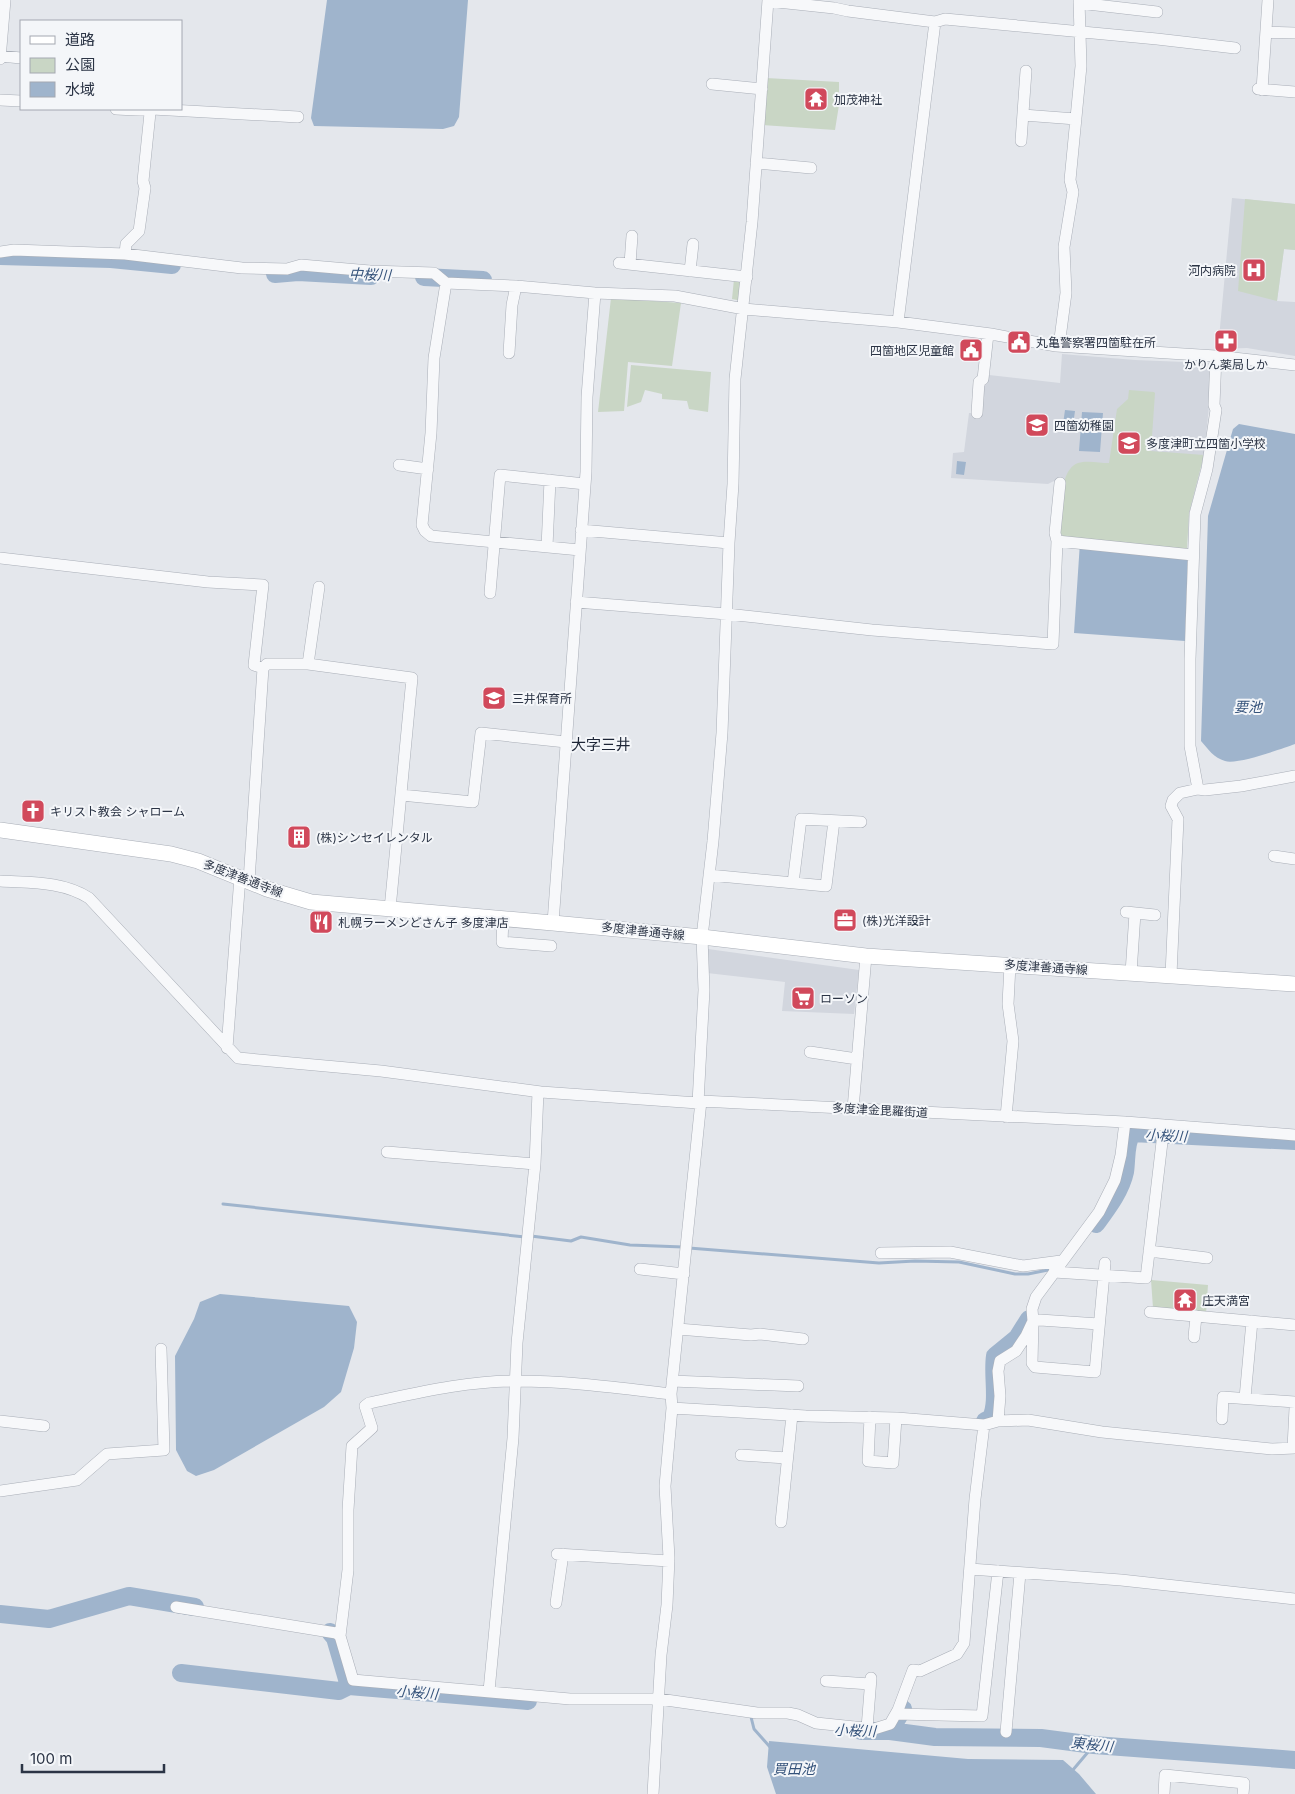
<svg xmlns="http://www.w3.org/2000/svg" width="1295" height="1794" viewBox="0 0 1295 1794" font-family="Inter,'Noto Sans JP',sans-serif">
  <style>
    .built { fill: #d2d6de }
    .green { fill: #c9d6c5 }
    .water { fill: #9fb4cc }
    .lines { fill: none; stroke-linecap: round; stroke-linejoin: round }
    .stream { stroke: #9fb4cc; stroke-width: 3 }
    .river { stroke: #9fb4cc; stroke-width: 18 }
    .minor-casing { stroke: #a9aeb7; stroke-width: 12 }
    .secondary-casing { stroke: #a9aeb7; stroke-width: 16 }
    .minor { stroke: #f7f8fa; stroke-width: 11 }
    .secondary { stroke: #fff; stroke-width: 15 }
    .labels { text-anchor: middle; dominant-baseline: central; stroke-width: 4; stroke-linejoin: round; paint-order: stroke }
    .poi-label { font-size: 12px; fill: #2b3445; stroke: #f4f6f9; text-anchor: start }
    .street-label { font-size: 12px; fill: #2b3445; stroke: #f4f6f9 }
    .water-label { font-size: 14px; font-style: italic; fill: #34527a; stroke: #f4f6f9 }
    .quarter-label { font-size: 15px; fill: #1d2536; stroke: #f4f6f9 }
  </style>
  <rect width="100%" height="100%" fill="#e4e7ec"/>
  <path class="built" d="M 1232,198 L 1295,204 L 1295,250 L 1284,249 L 1277,301 L 1295,302 L 1295,356 L 1247,348 L 1218,349 Z
    M 1062,354 L 1135,360 L 1210,363 L 1213,367 L 1204,455 L 1189,513 L 1188,525 L 1058,479 L 1048,484 L 951,478 L 953,453 L 964,452 L 969,413 L 980,413 L 983,385 L 987,384 L 989,375 L 1060,383 Z
    M 708,949 L 859,970 L 854,1014 L 782,1011 L 785,982 L 707,973 Z"/>
  <path class="green" d="M 766,78 L 839,82 L 839,105 L 835,130 L 762,125 Z
    M 1245,199 L 1295,204 L 1295,250 L 1284,249 L 1277,301 L 1238,291 Z
    M 734,279 L 744,279 L 742,301 L 732,299 Z
    M 611,298 L 681,303 L 672,366 L 628,362 L 624,411 L 598,412 Z
    M 631,365 L 711,372 L 708,412 L 689,409 L 687,401 L 662,399 L 662,394 L 645,390 L 641,402 L 627,407 Z
    M 1129,390 L 1154,392 L 1155,393 L 1151,451 L 1204,455 L 1189,513 L 1187,550 L 1065,539 L 1059,531 C 1060,514 1059,469 1078,463 C 1087,460 1100,463 1109,463 L 1117,409 L 1128,399 Z
    M 1151,1280 L 1208,1285 L 1206,1314 L 1153,1308 Z"/>
  <path class="water" d="M 327,0 L 468,0 L 459,117 L 454,126 L 443,129 L 314,126 L 311,118 Z
    M 1065,410 L 1075,411 L 1072,432 L 1062,431 Z
    M 1082,412 L 1103,413 L 1100,452 L 1079,451 Z
    M 1239,424 L 1295,434 L 1295,744 C 1281,749 1237,765 1225,761 C 1214,758 1208,749 1201,741 L 1208,516 L 1233,429 Z
    M 957,461 L 966,462 L 964,475 L 956,474 Z
    M 1080,542 L 1188,554 L 1185,641 L 1074,633 Z
    M 220,1294 L 349,1306 L 357,1322 L 354,1348 L 341,1392 L 324,1407 L 214,1470 L 196,1476 L 187,1471 L 176,1450 L 175,1356 L 194,1319 L 200,1302 Z
    M 769,1741 L 968,1759 L 1063,1760 L 1079,1774 L 1096,1794 L 776,1794 L 767,1767 Z"/>
  <g class="lines">
    <path class="stream" d="M 223,1204 L 525,1237
      M 531,1236 L 571,1241 L 581,1237 L 630,1245 L 683,1247
      M 689,1248 L 879,1263 L 915,1261 L 959,1262 L 1015,1274 L 1028,1274 L 1053,1269
      M 751,1717 L 754,1729 L 770,1747
      M 1072,1771 L 1094,1745"/>
    <path class="river" d="M 0,256 L 111,259 L 172,265
      M 275,274 L 298,272 L 371,276
      M 424,277 L 483,280
      M 1096,1224 C 1107,1209 1121,1191 1125,1172 C 1127,1159 1125,1144 1132,1133 L 1295,1141
      M 985,1421 L 991,1418 C 999,1400 992,1376 995,1356 L 1017,1338 L 1029,1319
      M 0,1614 L 49,1619 L 129,1596 L 195,1607
      M 330,1632 L 335,1638 L 349,1686
      M 181,1673 L 339,1691 L 349,1686 L 528,1701
      M 861,1731 L 890,1731 L 903,1709
      M 890,1731 L 935,1737 L 1041,1738 L 1094,1745 L 1295,1760"/>
    <g class="minor-casing">
      <path id="minor" d="M 768,1 L 834,8 L 848,11 L 935,22 L 945,19 L 1157,39 L 1235,48
        M 1079,3 L 1157,12
        M 1266,32 L 1295,33
        M 0,56 L 21,58
        M 0,59 L 5,0
        M 712,84 L 762,89
        M 1258,89 L 1295,92
        M 1262,90 L 1268,0
        M 0,100 L 21,101
        M 116,109 L 136,110 L 152,109 L 298,117
        M 1023,115 L 1076,119
        M 1021,141 L 1026,71
        M 756,163 L 811,168
        M 0,252 L 14,250 L 125,254 L 242,268 L 287,269 L 301,265 L 370,271 L 434,273 L 446,283 L 516,286 L 595,293 L 675,296 L 744,309 L 898,322 L 991,334 L 1056,346 L 1216,356 L 1295,365
        M 125,254 L 126,244 L 139,231 L 145,188 L 143,181 L 150,113 L 148,109
        M 619,263 L 747,277
        M 630,264 L 632,236
        M 690,271 L 693,244
        M 446,283 L 434,358 L 431,433 L 422,525 L 425,531 L 431,536 L 580,550
        M 898,322 L 935,22
        M 1059,346 L 1066,293 L 1064,247 L 1073,192 L 1070,180 L 1081,66 L 1079,0
        M 509,353 L 512,305 L 516,286
        M 977,413 L 979,382 L 983,379 L 988,334
        M 399,465 L 428,469
        M 581,530 L 729,543
        M 1057,541 L 1193,555
        M 547,547 L 550,480
        M 0,558 L 208,582 L 263,585 L 254,665 L 263,668 L 249,881
        M 490,593 L 500,475 L 585,484
        M 576,602 L 727,614 L 872,630 L 1053,644 L 1057,541 L 1055,533 L 1060,483
        M 308,664 L 319,587
        M 263,668 L 267,664 L 308,664 L 412,678 L 390,909
        M 1198,789 L 1190,746 L 1190,659 L 1195,514 L 1207,469 L 1216,410 L 1214,405 L 1216,356
        M 401,795 L 473,802 L 481,733 L 566,742
        M 1274,856 L 1295,859
        M 709,875 L 826,886 L 834,821
        M 0,881 C 31,883 62,881 89,898 L 238,1058 L 381,1071 L 541,1092 L 698,1103 L 701,1101 L 1125,1122 L 1295,1135
        M 793,883 L 801,819 L 861,822
        M 1126,912 L 1155,915
        M 503,919 L 502,942 L 551,946
        M 553,923 L 586,472 L 587,397 L 595,293
        M 1131,973 L 1135,913
        M 1171,975 L 1178,819 L 1171,806 L 1173,800 L 1180,793 L 1198,789 L 1205,790 L 1241,786 L 1295,776
        M 227,1048 L 240,877
        M 810,1052 L 857,1059
        M 698,1103 L 704,990 L 702,937 L 713,841 L 722,733 L 729,543 L 733,484 L 735,379 L 752,222 L 768,0
        M 853,1109 L 866,956
        M 1006,1117 L 1013,1041 L 1008,1004 L 1010,965
        M 387,1152 L 535,1164
        M 1149,1251 L 1207,1258
        M 881,1253 L 950,1252 L 1023,1266 L 1061,1261
        M 640,1269 L 684,1274
        M 1054,1272 L 1146,1278 L 1164,1125
        M 1150,1312 L 1295,1325
        M 1099,1324 L 1040,1320 L 1033,1321 L 1032,1363 L 1035,1367 L 1095,1372 L 1105,1263
        M 678,1329 L 751,1335 L 760,1334 L 803,1339
        M 1194,1337 L 1196,1316
        M 672,1381 L 798,1386
        M 1245,1398 L 1252,1321
        M 672,1408 L 806,1416 L 897,1418 L 984,1425 L 998,1421 L 1028,1420 L 1102,1432 L 1272,1449 L 1295,1448
        M 870,1417 L 868,1461 L 893,1463 L 896,1418
        M 1222,1419 L 1223,1397 L 1295,1402
        M 0,1421 L 44,1426
        M 998,1421 L 1000,1396 L 998,1371 L 1000,1361 L 1016,1351 L 1026,1336 L 1033,1321 L 1032,1309 L 1036,1297 L 1099,1212 L 1115,1180 L 1121,1155 L 1125,1122
        M 1293,1448 L 1295,1408
        M 741,1455 L 787,1458
        M 0,1491 L 77,1480 L 107,1454 L 164,1450 L 161,1349
        M 781,1522 L 792,1415
        M 557,1554 L 669,1561
        M 970,1569 L 1121,1580 L 1295,1599
        M 556,1603 L 563,1554
        M 176,1607 L 336,1633 L 340,1636 L 353,1680 L 570,1699 L 659,1699 L 757,1713 L 788,1713 L 798,1715 L 816,1723 L 874,1729 L 890,1724 L 898,1710 L 913,1670 L 920,1671 L 957,1654 L 964,1643 L 975,1499 L 984,1425
        M 340,1636 L 348,1570 L 348,1510 L 352,1446 L 372,1428 L 365,1406 L 369,1403 C 417,1393 466,1381 516,1381 C 568,1381 619,1388 671,1394
        M 826,1681 L 870,1684
        M 489,1691 L 513,1438 L 517,1343 L 535,1164 L 538,1092
        M 896,1714 L 982,1716 L 998,1571
        M 867,1728 L 871,1678
        M 1006,1732 L 1020,1573
        M 653,1794 L 661,1655 L 667,1605 L 669,1558 L 665,1486 L 672,1408 L 671,1394 L 701,1101
        M 1164,1794 L 1165,1775 L 1244,1783 L 1243,1794"/>
    </g>
    <g class="secondary-casing">
      <path id="secondary" d="M 0,830 L 171,854 L 198,861 L 267,889 L 311,902 L 553,923 L 702,937 L 866,956 L 1295,984"/>
    </g>
    <use href="#minor" class="minor"/>
    <use href="#secondary" class="secondary"/>
  </g>
  <defs>
    <g id="temple-square" transform="scale(1.25)"><rect x="-9" y="-9" width="18" height="18" rx="4" fill="#d1495b" stroke="#f4f6f9"/><path d="M0-6L5-2H3V0L6.5 2.5H4V6H1.5V3h-3V6H-4V2.5H-6.5L-3 0V-2H-5Z" fill="#fff"/></g>
    <g id="hospital-square" transform="scale(1.25)"><rect x="-9" y="-9" width="18" height="18" rx="4" fill="#d1495b" stroke="#f4f6f9"/><path d="M-5-5h3v3.5h4V-5h3V5h-3V1.5h-4V5h-3Z" fill="#fff"/></g>
    <g id="pharmacy-square" transform="scale(1.25)"><rect x="-9" y="-9" width="18" height="18" rx="4" fill="#d1495b" stroke="#f4f6f9"/><path d="M-2-6h4v4h4v4h-4v4h-4v-4h-4v-4h4Z" fill="#fff"/></g>
    <g id="civic-square" transform="scale(1.25)"><rect x="-9" y="-9" width="18" height="18" rx="4" fill="#d1495b" stroke="#f4f6f9"/><path d="M-.6-6.5H3V-4.5H.6V-3L4-1V1h2V6H-6V1h2V-1L-.6-3ZM-1.2 2.5V6h2.4V2.5Z" fill="#fff"/></g>
    <g id="school-square" transform="scale(1.25)"><rect x="-9" y="-9" width="18" height="18" rx="4" fill="#d1495b" stroke="#f4f6f9"/><path d="M0-5L7-2L0 1L-7-2ZM-4 1L0 2.5L4 1V4Q0 6-4 4Z" fill="#fff"/></g>
    <g id="church-square" transform="scale(1.25)"><rect x="-9" y="-9" width="18" height="18" rx="4" fill="#d1495b" stroke="#f4f6f9"/><path d="M-1.2-6h2.4v3.5h3.3v2.4h-3.3V6h-2.4V-.1h-3.3v-2.4h3.3Z" fill="#fff"/></g>
    <g id="building-square" transform="scale(1.25)"><rect x="-9" y="-9" width="18" height="18" rx="4" fill="#d1495b" stroke="#f4f6f9"/><path d="M-4-6H4V6H1V3H-1V6H-4ZM-2.5-4.3h1.7v1.8h-1.7ZM.8-4.3h1.7v1.8H.8ZM-2.5-1h1.7V.8h-1.7ZM.8-1h1.7V.8H.8Z" fill="#fff"/></g>
    <g id="office-square" transform="scale(1.25)"><rect x="-9" y="-9" width="18" height="18" rx="4" fill="#d1495b" stroke="#f4f6f9"/><path d="M-6-3h4V-5.5h4V-3h4V5H-6ZM-1-4.5V-3h2v-1.5ZM-6 0V1H6V0Z" fill="#fff"/></g>
    <g id="restaurant-square" transform="scale(1.25)"><rect x="-9" y="-9" width="18" height="18" rx="4" fill="#d1495b" stroke="#f4f6f9"/><path d="M-5-6h1v4h1v-4h1v4h1v-4h1v5L-1.5 .5V6h-2V.5L-5-1ZM5-6V6H3V1.5H1.5Q1.5-4 5-6Z" fill="#fff"/></g>
    <g id="supermarket-square" transform="scale(1.25)"><rect x="-9" y="-9" width="18" height="18" rx="4" fill="#d1495b" stroke="#f4f6f9"/><path d="M-6-5.5h2.5l.6 2H6L4.5 2H-2.5L-4.4-4H-6ZM-1.5 3.2a1.3 1.3 0 1 0 .1 0ZM3 3.2a1.3 1.3 0 1 0 .1 0Z" fill="#fff"/></g>
  </defs>
  <g fill-rule="evenodd">
    <use href="#temple-square" x="816" y="99"/>
    <use href="#hospital-square" x="1254" y="270"/>
    <use href="#pharmacy-square" x="1226" y="341"/>
    <use href="#civic-square" x="1019" y="342"/>
    <use href="#civic-square" x="971" y="350"/>
    <use href="#school-square" x="1037" y="425"/>
    <use href="#school-square" x="1129" y="443"/>
    <use href="#school-square" x="494" y="698"/>
    <use href="#church-square" x="33" y="811"/>
    <use href="#building-square" x="299" y="837"/>
    <use href="#office-square" x="845" y="920"/>
    <use href="#restaurant-square" x="321" y="922"/>
    <use href="#supermarket-square" x="803" y="998"/>
    <use href="#temple-square" x="1185" y="1300"/>
  </g>
  <g class="labels">
    <g class="poi-label">
      <text x="834" y="99">加茂神社</text>
      <text x="1236" y="270" text-anchor="end">河内病院</text>
      <text x="1036" y="342">丸亀警察署四箇駐在所</text>
      <text x="954" y="350" text-anchor="end">四箇地区児童館</text>
      <text x="1226" y="364" text-anchor="middle">かりん薬局しか</text>
      <text x="1054" y="425">四箇幼稚園</text>
      <text x="1146" y="443">多度津町立四箇小学校</text>
      <text x="512" y="698">三井保育所</text>
      <text x="50" y="811">キリスト教会 シャローム</text>
      <text x="316" y="837">(株)シンセイレンタル</text>
      <text x="862" y="920">(株)光洋設計</text>
      <text x="338" y="922">札幌ラーメンどさん子 多度津店</text>
      <text x="820" y="998">ローソン</text>
      <text x="1202" y="1300">庄天満宮</text>
    </g>
    <g class="street-label">
      <text transform="translate(243 878) rotate(21)">多度津善通寺線</text>
      <text transform="translate(643 931) rotate(6)">多度津善通寺線</text>
      <text transform="translate(1046 967) rotate(4)">多度津善通寺線</text>
      <text transform="translate(880 1110) rotate(3)">多度津金毘羅街道</text>
    </g>
    <g class="water-label">
      <text transform="translate(370 274) rotate(2)">中桜川</text>
      <text x="1248" y="706">要池</text>
      <text transform="translate(1166 1135) rotate(3)">小桜川</text>
      <text transform="translate(417 1692) rotate(5)">小桜川</text>
      <text transform="translate(855 1730) rotate(2)">小桜川</text>
      <text transform="translate(1092 1744) rotate(6)">東桜川</text>
      <text x="794" y="1768">買田池</text>
    </g>
    <g class="quarter-label">
      <text x="601" y="744">大字三井</text>
    </g>
  </g>
  <rect x="20" y="20" width="162" height="90" fill="#f4f6f9" stroke="#a4a8b1"/>
  <rect x="30" y="36" width="25" height="8" fill="#ffffff" stroke="#a4a8b1"/>
  <text x="65" y="45" font-size="15" fill="#2b3445">道路</text>
  <rect x="30" y="58" width="25" height="15" fill="#c9d6c5" stroke="#a4a8b1"/>
  <text x="65" y="70" font-size="15" fill="#2b3445">公園</text>
  <rect x="30" y="82" width="25" height="15" fill="#9fb4cc" stroke="#a4a8b1"/>
  <text x="65" y="95" font-size="15" fill="#2b3445">水域</text>
  <path d="M22 1764v8h142v-8" fill="none" stroke="#2b3445" stroke-width="2.5"/>
  <text x="30" y="1764" font-size="15" fill="#2b3445" stroke="#f4f6f9" stroke-width="4" paint-order="stroke">100 m</text>
</svg>
